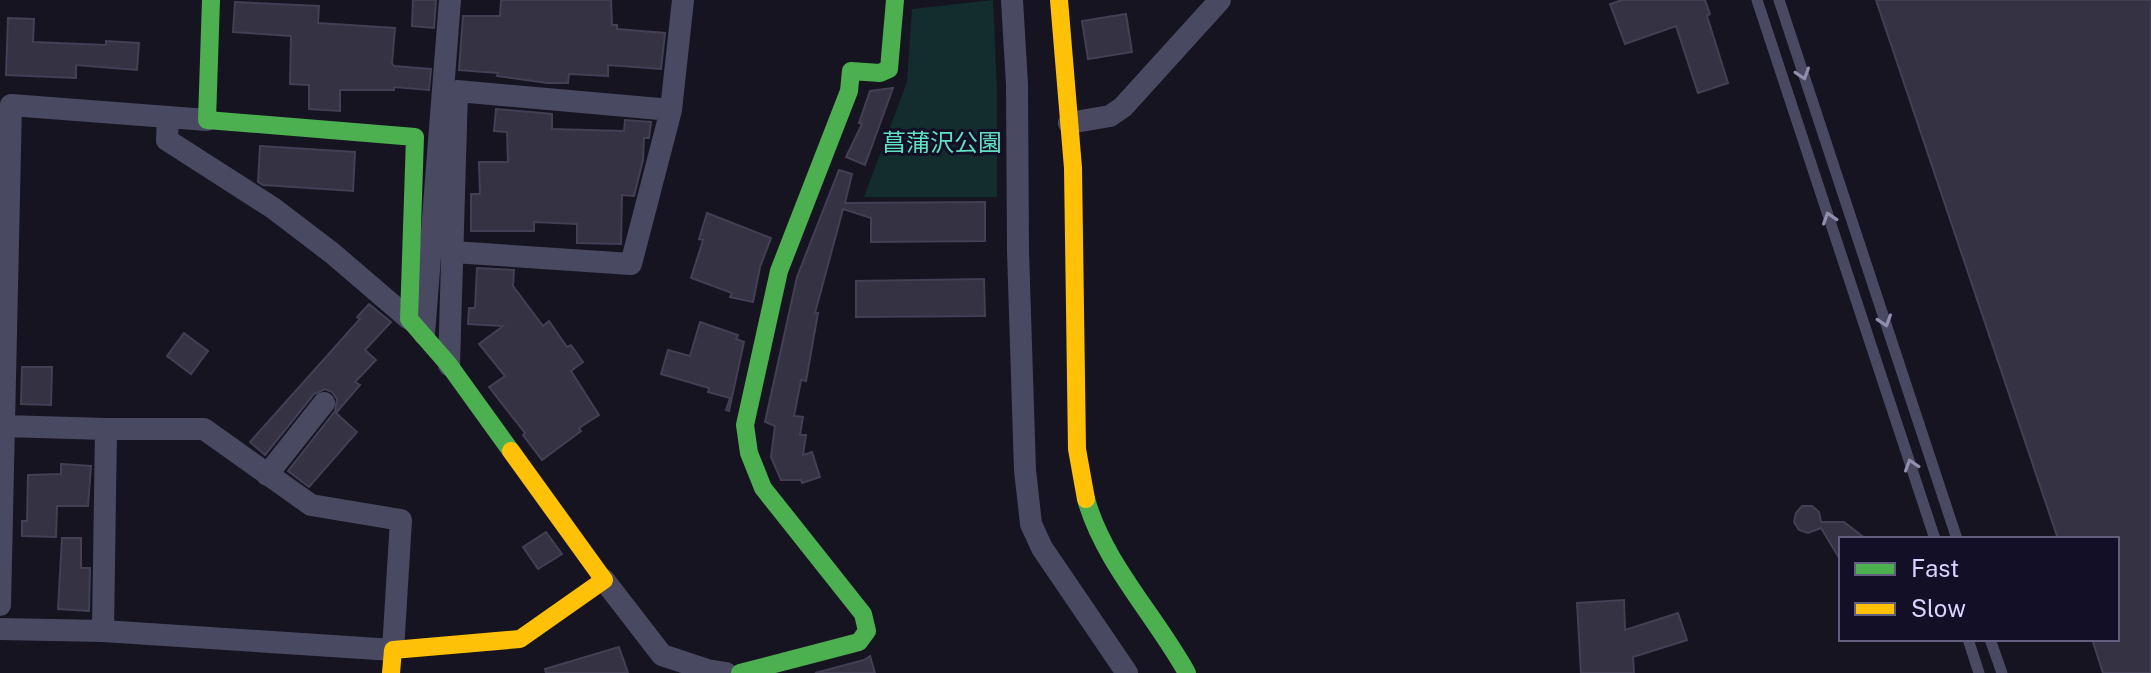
<svg xmlns="http://www.w3.org/2000/svg" width="2151" height="673" viewBox="0 0 2151 673" font-family="'Public Sans','Noto Sans JP',sans-serif">
  <style>
    .green { fill: #132c2d }
    .building { fill: #343243; stroke: #433f54; stroke-width: 2 }
    .lines { fill: none; stroke-linecap: round; stroke-linejoin: round }
    .lane { stroke: #4a4962; stroke-width: 11 }
    .street { stroke: #4a4962; stroke-width: 22 }
    .fast { stroke: #4caf50; stroke-width: 18 }
    .slow { stroke: #ffc107; stroke-width: 18 }
    .oneway { stroke: #928eb0 }
    .labels { text-anchor: middle; dominant-baseline: central; stroke-width: 6; stroke-linejoin: round; paint-order: stroke }
    .park-label { font-size: 24px; fill: #5fe0c0; stroke: #130f26 }
  </style>
  <rect width="100%" height="100%" fill="#161421"/>
  <path class="green" d="M 993,0 L 997,89 L 997,197 L 864,197 L 907,82 L 912,9 Z"/>
  <path class="building" d="M 413,0 L 436,0 L 434,28 L 412,26 Z
    M 501,0 L 611,0 L 612,25 L 617,25 L 617,29 L 665,33 L 661,69 L 608,65 L 608,76 L 569,74 L 568,83 L 547,83 L 497,76 L 498,73 L 459,70 L 463,16 L 500,16 Z
    M 1622,0 L 1705,0 L 1710,14 L 1707,16 L 1728,83 L 1698,93 L 1676,26 L 1625,44 L 1610,4 Z
    M 1876,0 L 2151,0 L 2151,673 L 2103,673 L 2092,639 L 2117,639 L 2117,539 L 2058,539 Z
    M 235,2 L 319,6 L 318,23 L 395,28 L 392,63 L 394,66 L 431,69 L 429,90 L 394,87 L 394,90 L 340,90 L 340,111 L 309,109 L 309,85 L 290,84 L 291,36 L 233,32 Z
    M 1126,14 L 1132,52 L 1088,59 L 1082,21 Z
    M 8,18 L 34,19 L 33,42 L 106,45 L 106,41 L 139,43 L 137,70 L 76,65 L 76,78 L 6,75 Z
    M 893,88 L 865,165 L 846,157 L 862,124 L 859,123 L 870,91 Z
    M 496,109 L 552,114 L 552,129 L 624,131 L 625,120 L 651,122 L 649,138 L 644,138 L 643,160 L 634,196 L 622,195 L 621,244 L 577,243 L 577,224 L 534,222 L 534,231 L 471,231 L 471,194 L 480,194 L 479,162 L 508,162 L 507,132 L 494,131 Z
    M 260,146 L 355,152 L 353,191 L 263,185 L 258,182 Z
    M 839,170 L 852,174 L 845,203 L 985,202 L 985,241 L 871,242 L 871,218 L 843,209 L 815,313 L 818,313 L 806,381 L 801,380 L 794,416 L 803,417 L 800,435 L 806,435 L 803,455 L 812,452 L 820,477 L 802,483 L 801,480 L 781,480 L 771,457 L 775,426 L 765,422 L 797,277 Z
    M 707,213 L 771,238 L 760,267 L 753,302 L 730,297 L 732,293 L 691,278 L 703,240 L 699,239 Z
    M 477,268 L 514,270 L 513,286 L 543,326 L 549,321 L 567,347 L 571,345 L 583,362 L 571,371 L 599,415 L 579,428 L 581,431 L 542,460 L 523,435 L 525,433 L 489,387 L 505,376 L 479,344 L 503,326 L 468,324 L 469,308 L 475,308 Z
    M 984,279 L 985,316 L 856,317 L 856,281 Z
    M 369,304 L 391,322 L 365,350 L 376,360 L 355,382 L 360,385 L 336,413 L 357,432 L 309,487 L 288,471 L 335,411 L 337,399 L 332,392 L 325,389 L 314,394 L 265,455 L 250,442 L 360,319 L 357,317 Z
    M 700,322 L 738,335 L 736,339 L 744,342 L 729,411 L 726,410 L 730,398 L 708,392 L 709,388 L 661,374 L 668,350 L 690,356 Z
    M 184,333 L 208,351 L 191,374 L 167,356 Z
    M 22,367 L 52,367 L 51,405 L 21,404 Z
    M 61,464 L 91,466 L 88,506 L 57,506 L 56,537 L 22,536 L 22,521 L 27,521 L 28,475 L 61,474 Z
    M 1802,506 L 1812,506 L 1819,512 L 1821,522 L 1844,522 L 1866,539 L 1841,539 L 1841,561 L 1821,528 L 1808,533 L 1799,530 L 1794,522 L 1796,513 Z
    M 546,532 L 562,554 L 538,569 L 523,547 Z
    M 62,538 L 81,538 L 81,568 L 90,568 L 89,611 L 58,609 Z
    M 1624,600 L 1625,630 L 1678,613 L 1687,640 L 1633,657 L 1634,673 L 1581,673 L 1577,603 Z
    M 619,647 L 628,673 L 546,673 L 545,669 Z
    M 870,656 L 875,673 L 815,673 L 864,660 Z"/>
  <g class="lines">
    <path class="lane" d="M 1757,0 L 1935,539
      M 1779,0 L 1957,539
      M 1968,639 L 1979,673
      M 1990,639 L 2002,673"/>
    <path class="street" d="M 1012,0 L 1017,84 L 1018,251 L 1025,470 L 1031,524 L 1042,548 L 1127,673
      M 168,117 L 167,140 L 273,208 L 332,253 L 409,319
      M 1069,123 L 1110,116 L 1123,107 L 1220,0
      M 453,252 L 631,264 L 671,110 L 683,0
      M 424,334 L 450,0
      M 449,365 L 457,91 L 671,110
      M 267,475 L 324,403
      M 604,580 L 662,655 L 707,670 L 726,673
      M 0,605 L 11,105 L 207,120
      M 0,629 L 103,631 L 106,429 L 4,426
      M 103,631 L 393,650 L 401,520 L 311,505 L 204,429 L 106,429"/>
    <path class="fast" d="M 211,0 L 207,120 L 415,137 L 409,319 L 449,365 L 511,451
      M 1086,499 C 1104,563 1155,615 1187,673
      M 740,673 L 859,642 L 867,631 L 863,614 L 763,488 L 749,453 L 745,425 L 779,271 L 849,91 L 851,71 L 880,73 L 889,69 L 895,0"/>
    <path class="slow" d="M 1059,0 L 1073,168 L 1077,449 L 1086,499
      M 391,673 L 393,650 L 520,639 L 604,580 L 511,451"/>
  </g>
  <defs><path id="oneway-chevron" d="M-2-3.5L2.5 0L-2 3.5" fill="none" stroke-width="1.6" stroke-linecap="round" stroke-linejoin="round" transform="scale(2)"/></defs>
  <g class="oneway">
    <use href="#oneway-chevron" transform="translate(1803 74) rotate(72)"/>
    <use href="#oneway-chevron" transform="translate(1829 218) rotate(-108)"/>
    <use href="#oneway-chevron" transform="translate(1885 321) rotate(72)"/>
    <use href="#oneway-chevron" transform="translate(1911 465) rotate(-108)"/>
  </g>
  <g class="labels">
    <g class="park-label">
      <text x="942" y="142">菖蒲沢公園</text>
    </g>
  </g>
  <rect x="1839" y="537" width="280" height="104" fill="#130f26" stroke="#625e7d" stroke-width="2"/>
  <rect x="1855" y="563" width="40" height="12" fill="#4caf50" stroke="#625e7d" stroke-width="2"/>
  <text x="1911" y="577" font-size="24" fill="#d9d4ff">Fast</text>
  <rect x="1855" y="603" width="40" height="12" fill="#ffc107" stroke="#625e7d" stroke-width="2"/>
  <text x="1911" y="617" font-size="24" fill="#d9d4ff">Slow</text>
</svg>
